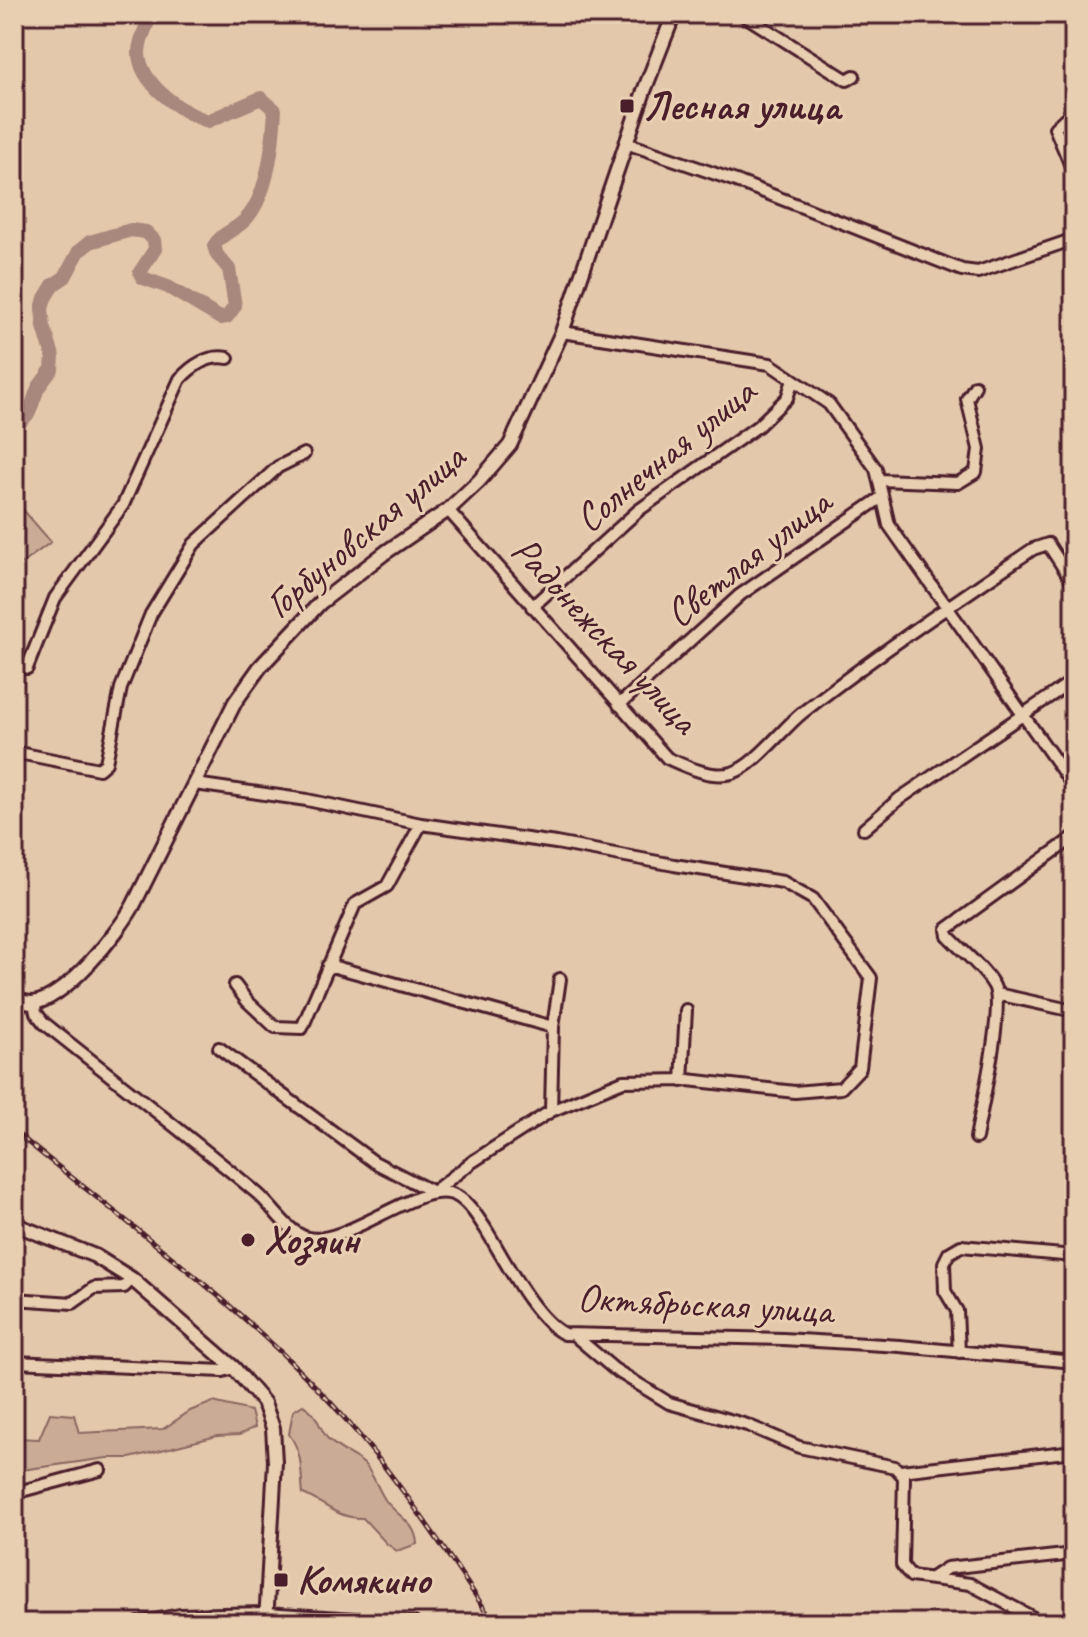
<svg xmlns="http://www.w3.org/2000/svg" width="1088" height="1637" viewBox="0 0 1088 1637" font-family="Caveat,sans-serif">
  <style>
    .green { fill: #caac96; stroke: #8a6660; stroke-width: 2 }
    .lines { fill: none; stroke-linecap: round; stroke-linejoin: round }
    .river { stroke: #a8877b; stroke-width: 14 }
    .minor-casing { stroke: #4a1f2b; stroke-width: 16 }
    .major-casing { stroke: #4a1f2b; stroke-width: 18 }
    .minor { stroke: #e9cfb1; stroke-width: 10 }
    .major { stroke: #e9cfb1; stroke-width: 12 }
    .rail-casing { stroke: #4a1f2b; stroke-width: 5 }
    .rail { stroke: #e9cfb1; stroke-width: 2; stroke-dasharray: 6; stroke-linecap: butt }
    .poi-dot { fill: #4a1f2b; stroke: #e9cfb1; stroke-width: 3 }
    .labels { text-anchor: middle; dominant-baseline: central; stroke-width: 6; stroke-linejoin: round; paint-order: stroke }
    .poi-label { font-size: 40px; font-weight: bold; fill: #4a1f2b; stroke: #e9cfb1; text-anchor: start }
    .street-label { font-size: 40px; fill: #4a1f2b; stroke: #e9cfb1 }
  </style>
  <rect width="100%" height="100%" fill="#e3c8ac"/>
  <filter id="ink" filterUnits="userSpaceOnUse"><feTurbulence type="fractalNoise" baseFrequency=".0125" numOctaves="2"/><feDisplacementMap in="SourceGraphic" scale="16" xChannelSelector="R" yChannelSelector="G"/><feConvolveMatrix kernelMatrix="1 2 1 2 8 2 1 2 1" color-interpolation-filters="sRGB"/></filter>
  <g filter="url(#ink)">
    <path class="green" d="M 14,499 L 51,542 L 14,569 Z
      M 213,1402 L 251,1411 L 255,1427 L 239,1435 L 217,1436 L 130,1458 L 107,1458 L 14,1471 L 14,1438 L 39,1439 L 50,1413 L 74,1415 L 79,1433 L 163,1429 L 190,1411 Z
      M 303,1405 C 318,1413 318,1427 328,1439 C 337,1449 353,1455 363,1463 C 373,1472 378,1490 386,1501 C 397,1516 416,1522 417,1544 L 397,1551 L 387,1544 L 363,1518 C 338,1519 325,1503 303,1494 C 300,1469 304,1456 289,1434 L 293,1411 Z"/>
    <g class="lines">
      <path class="river" d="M 14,428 L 29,413 L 38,388 L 52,369 L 53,356 L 44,327 L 42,309 L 45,298 L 53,285 L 65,277 L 79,251 L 90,242 L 131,230 L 146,232 L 154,240 L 155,249 L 140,272 L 143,278 L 168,287 L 220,318 L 227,317 L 235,306 L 229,269 L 217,255 L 214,246 C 222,232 237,230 247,218 C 269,192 273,143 275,110 L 261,98 L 208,121 C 181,113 138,82 139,51 C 140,38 147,26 151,14"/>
      <g class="minor-casing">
        <path id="minor" d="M 742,14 L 847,80 L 854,76
          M 1074,110 L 1055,128 L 1074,173
          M 626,143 L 736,181 L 962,270 L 978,272 L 1074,239
          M 562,332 L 770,364 L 829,404 L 876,469 L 889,525 L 1074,787
          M 879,480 L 958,483 L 976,472 L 979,449 L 967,399 L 975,386
          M 448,510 L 667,758 C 685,766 711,779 732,773 C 756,765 782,729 802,713 C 876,655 955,602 1033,549 L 1048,544 L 1074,584
          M 532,607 L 639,510 L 758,426 L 787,398 L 793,380
          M 14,666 L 27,668 L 55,598 L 123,505 L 180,379 C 192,366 209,354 228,358
          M 619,705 L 740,595 L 882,497
          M 14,752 L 99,769 L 106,763 L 121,688 L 151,614 L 194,544 L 278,467 L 304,454
          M 195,784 L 307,800 L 421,824 L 556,843 L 674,865 L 783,882 L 813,899 L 871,978 L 860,1068 L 841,1088 L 795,1092 L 688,1080 L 623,1081 L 551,1111 L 472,1162 L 433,1192 L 374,1162 L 219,1048
          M 864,829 L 899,799 L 1074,680
          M 328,965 L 553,1027
          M 235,985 L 247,1001 L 275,1027 L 302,1028 L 355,904 L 387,886 L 421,824
          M 997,994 L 1074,1011
          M 34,1003 L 36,1013 L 44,1023 C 115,1080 188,1135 258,1194 C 273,1207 289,1234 308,1238 C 349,1246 424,1176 457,1196 C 469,1203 477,1216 485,1228 C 504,1258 533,1318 564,1334 L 783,1339 L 900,1346 L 1074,1362
          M 682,1081 L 686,1010
          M 551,1111 L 553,1027 L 560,979
          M 976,1138 C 981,1109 1005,1007 994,986 C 984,968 962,951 948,936 L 947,929 L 1074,837
          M 14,1299 L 73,1303 L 94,1288 L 124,1287 L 132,1279
          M 574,1335 L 614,1369 L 669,1403 L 747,1425 L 799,1447 L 895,1467 L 904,1477 L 902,1565 L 911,1576 L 970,1584 L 1043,1623
          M 959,1352 L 957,1311 L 945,1291 L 944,1263 L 949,1253 L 961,1246 L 1074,1256
          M 14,1362 L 223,1371 L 234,1368
          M 901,1471 L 1074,1451
          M 14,1493 L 100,1470
          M 932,1578 L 947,1568 L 1074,1554
          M 138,1623 L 180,1615 L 266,1613 L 414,1623"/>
      </g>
      <g class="major-casing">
        <path id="major" d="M 14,998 C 20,1001 26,1003 33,1003 C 65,999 118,933 133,906 L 235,702 L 260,667 L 320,603 L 386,552 L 448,510 L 479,481 L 510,445 L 562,332 L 644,91 L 674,14
          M 14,1224 L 95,1256 L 132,1279 L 234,1368 L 264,1403 L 273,1428 L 275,1462 L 266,1623"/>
      </g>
      <use href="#minor" class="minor"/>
      <use href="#major" class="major"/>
      <g class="rail-casing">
        <path id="rail" d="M 14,1131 C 115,1214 224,1292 315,1386 C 384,1457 439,1541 494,1623"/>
      </g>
      <use href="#rail" class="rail"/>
    </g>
  </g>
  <g class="poi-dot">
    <rect x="619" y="98" width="16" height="16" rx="4"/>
    <circle cx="248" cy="1240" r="8"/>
    <rect x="273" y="1572" width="16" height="16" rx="4"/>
  </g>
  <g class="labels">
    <g class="poi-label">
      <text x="643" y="106">Лесная улица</text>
      <text x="264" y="1240">Хозяин</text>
      <text x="297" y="1580">Комякино</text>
    </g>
    <g class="street-label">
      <text transform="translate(665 455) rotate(-39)">Солнечная улица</text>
      <text transform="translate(365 531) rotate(-40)">Горбуновская улица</text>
      <text transform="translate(748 558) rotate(-38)">Светлая улица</text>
      <text transform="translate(605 635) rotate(47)">Радонежская улица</text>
      <text transform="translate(705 1304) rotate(3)">Октябрьская улица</text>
    </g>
  </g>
  <rect width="1088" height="1637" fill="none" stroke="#e9cfb1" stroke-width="48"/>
  <rect x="24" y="24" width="1040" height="1589" fill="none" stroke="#4a1f2b" stroke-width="3" filter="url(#ink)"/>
</svg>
